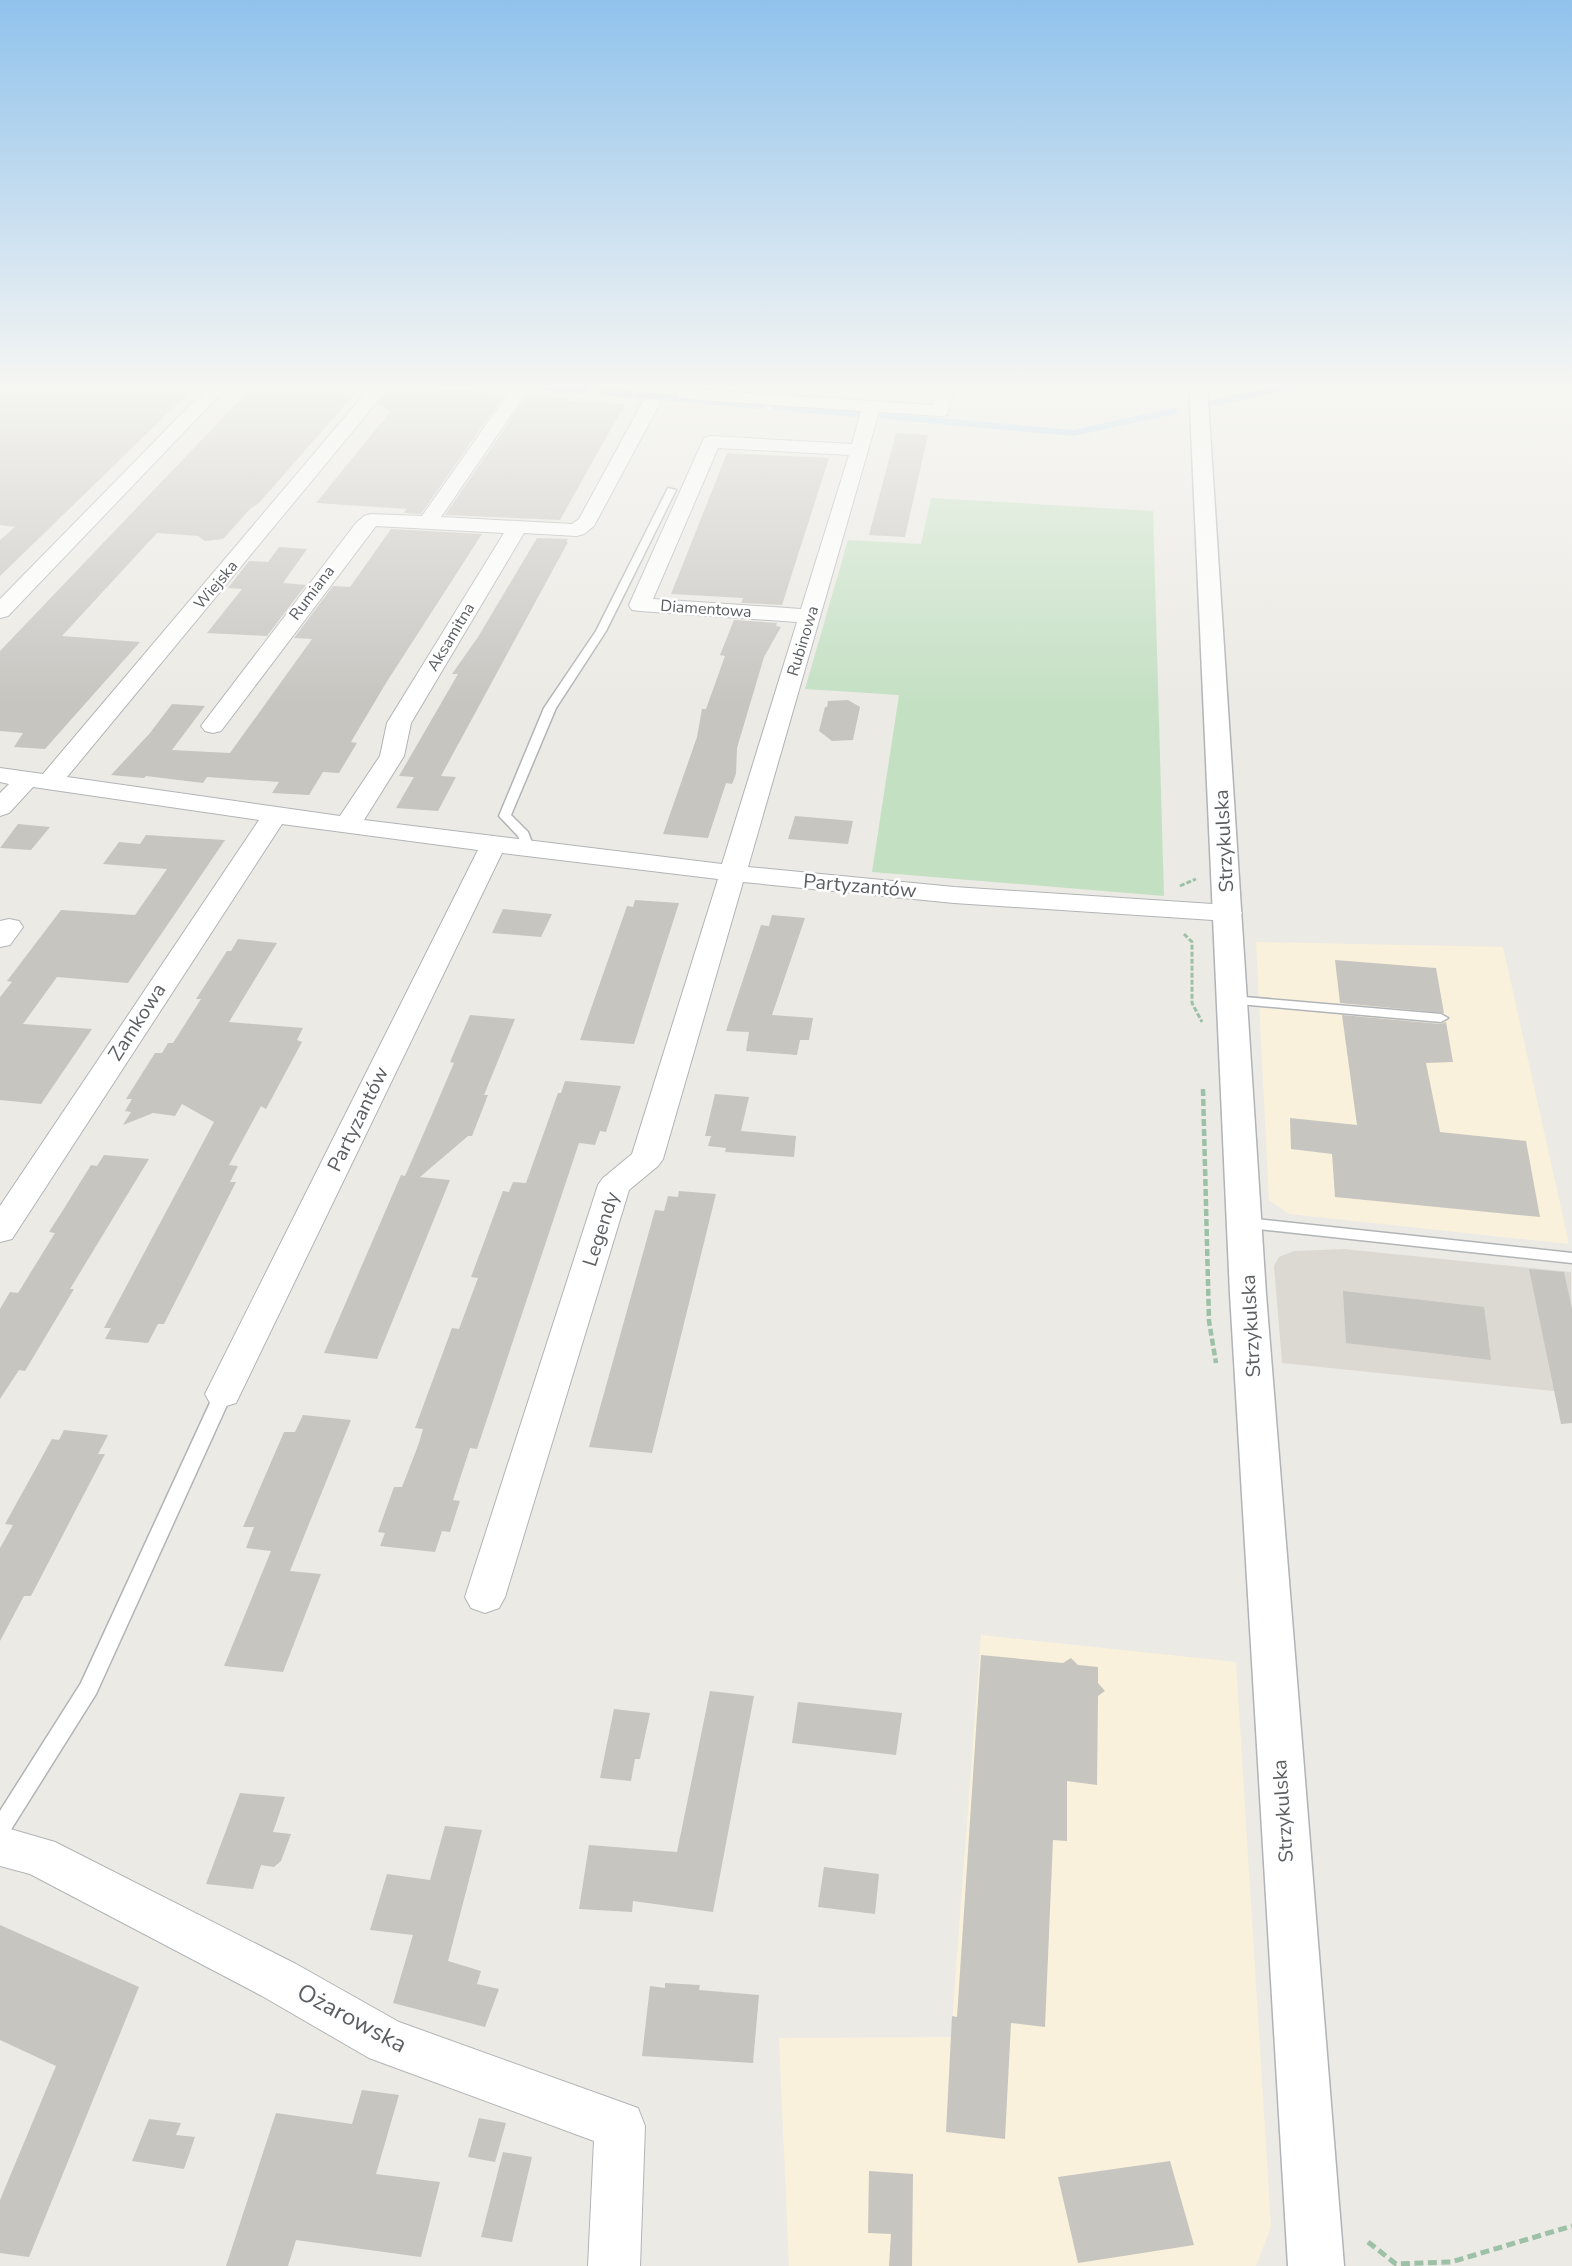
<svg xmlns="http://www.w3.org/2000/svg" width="1572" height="2266" viewBox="0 0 1572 2266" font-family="'Nunito Sans',sans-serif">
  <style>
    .commercial { fill: #f9f1dc }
    .education { fill: #dcd9d2 }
    .green { fill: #c4e0c3 }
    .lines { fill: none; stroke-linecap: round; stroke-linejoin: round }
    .stream { stroke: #acd6f3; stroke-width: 6 }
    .building { fill: #c7c5c0 }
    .lane-casing { stroke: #b1b4b7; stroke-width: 3 }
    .street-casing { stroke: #b1b4b7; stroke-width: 2 }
    .secondary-casing { stroke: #b0b3b7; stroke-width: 3 }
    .path-far3 { stroke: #9dc1a7; stroke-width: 2; stroke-dasharray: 4 2; stroke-linecap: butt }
    .path-far2 { stroke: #9dc1a7; stroke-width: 3; stroke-dasharray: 5 2; stroke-linecap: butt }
    .path-far1 { stroke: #9dc1a7; stroke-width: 4.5; stroke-dasharray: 7 3; stroke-linecap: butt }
    .path { stroke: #9dc1a7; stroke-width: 5; stroke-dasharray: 9 4.5; stroke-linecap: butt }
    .lane { fill: #fff; fill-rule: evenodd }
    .street { fill: #fff; fill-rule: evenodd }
    .secondary { fill: #fff; fill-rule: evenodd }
    .labels { text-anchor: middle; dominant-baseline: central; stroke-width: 5; stroke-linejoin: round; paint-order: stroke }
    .far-street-label { font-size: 16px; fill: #5c5f62; stroke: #fff }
    .street-label { font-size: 20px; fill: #5c5f62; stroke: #fff }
    .near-street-label { font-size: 24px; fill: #5c5f62; stroke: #fff }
  </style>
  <rect width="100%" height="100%" fill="#eceae4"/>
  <path class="commercial" d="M 1256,942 L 1503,947 L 1569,1244 L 1289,1214 L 1269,1200 Z
    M 981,1635 L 1236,1662 L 1271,2227 L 1256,2266 L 789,2266 L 779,2038 L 951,2037 Z"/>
  <path class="education" d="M 1344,1249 L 1571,1272 L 1572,1393 L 1282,1363 L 1274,1266 L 1279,1257 L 1294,1251 Z"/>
  <path class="green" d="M 634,385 L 713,385 L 711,390 L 696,393 L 632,388 Z
    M 931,498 L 1153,511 L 1164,896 L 872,872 L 899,695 L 805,689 L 848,540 L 921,544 Z"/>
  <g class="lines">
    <path class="stream" d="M 519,385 L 586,391
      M 600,392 L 630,395
      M 638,395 L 761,406
      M 1213,403 L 1297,385
      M 775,407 L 858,414
      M 883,416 L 1073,433 L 1174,411"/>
  </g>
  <path class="building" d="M 29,385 L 197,385 L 0,576 L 0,540 L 15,527 L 0,525 L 0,392 Z
    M 254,385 L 369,385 L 364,391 L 360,388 L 259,503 L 250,509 L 223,539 L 205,541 L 198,536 L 157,533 L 62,636 L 140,642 L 45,749 L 14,747 L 23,733 L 0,731 L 0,651 Z
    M 393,385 L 427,385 L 426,387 L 436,388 L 435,389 L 492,392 L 490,394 L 504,395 L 421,514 L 403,513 L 407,509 L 316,503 L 390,412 L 379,403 Z
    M 527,396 L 569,398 L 567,401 L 625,404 L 560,520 L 445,515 Z
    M 896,433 L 928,435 L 905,537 L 869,535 Z
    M 727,453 L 829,458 L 782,605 L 741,603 L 743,598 L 671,594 Z
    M 391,529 L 482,534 L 386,683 L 351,742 L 357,743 L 339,773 L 323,772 L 309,795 L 272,793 L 279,782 L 207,777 L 203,783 L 146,776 L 144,778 L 111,775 L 150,733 L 172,704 L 205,706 L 172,750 L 230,753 L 312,639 L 294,638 L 333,586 L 350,587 Z
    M 537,538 L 568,539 L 566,542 L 568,542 L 441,776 L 456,777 L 438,811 L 396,808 L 414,777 L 399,776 L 458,674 L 452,674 L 478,637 Z
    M 279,547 L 307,549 L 283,583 L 306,585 L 267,636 L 207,633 L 242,589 L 228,588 L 249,561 L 268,562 Z
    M 734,620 L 777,623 L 776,626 L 781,627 L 764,657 L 737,748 L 736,774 L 732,784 L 726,783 L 708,838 L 663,834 L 697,737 L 702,709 L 706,709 L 725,656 L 720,655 Z
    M 848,700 L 860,707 L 853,740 L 832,741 L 819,731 L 825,707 L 827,707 L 828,701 Z
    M 795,816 L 853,821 L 848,844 L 788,839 Z
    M 18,824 L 50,827 L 31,850 L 0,848 Z
    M 146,835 L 225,840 L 128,983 L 57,977 L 23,1024 L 92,1029 L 41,1104 L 0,1100 L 0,997 L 12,982 L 7,981 L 61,910 L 135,915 L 167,869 L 103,864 L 119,842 L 140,844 Z
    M 635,900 L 679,903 L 634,1044 L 580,1040 L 627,906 L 633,907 Z
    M 503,909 L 552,914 L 541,937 L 492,933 Z
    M 772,915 L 805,918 L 772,1015 L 813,1018 L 809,1040 L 800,1040 L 797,1055 L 746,1051 L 749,1032 L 726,1031 L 761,925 L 769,926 Z
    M 238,939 L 277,943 L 229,1022 L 303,1028 L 297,1040 L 302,1042 L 266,1109 L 261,1106 L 229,1165 L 238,1166 L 230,1182 L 236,1182 L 164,1324 L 158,1324 L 148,1343 L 105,1339 L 111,1328 L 104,1328 L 214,1122 L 182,1104 L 175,1116 L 153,1113 L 123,1125 L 131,1112 L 125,1111 L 132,1099 L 126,1099 L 155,1053 L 162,1053 L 168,1043 L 173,1043 L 201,999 L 196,999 L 227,951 L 231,951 Z
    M 1335,960 L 1436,968 L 1444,1013 L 1340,1003 Z
    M 470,1015 L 515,1019 L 484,1095 L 488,1095 L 472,1136 L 468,1136 L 420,1177 L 450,1180 L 377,1359 L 324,1353 L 401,1175 L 405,1176 L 433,1112 L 454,1063 L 450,1062 Z
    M 1342,1015 L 1441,1024 L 1446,1022 L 1453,1062 L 1426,1063 L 1440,1132 L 1526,1141 L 1540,1217 L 1335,1197 L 1332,1154 L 1291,1149 L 1290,1118 L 1357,1125 Z
    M 565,1081 L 621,1086 L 606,1132 L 600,1131 L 595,1145 L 579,1143 L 477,1449 L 470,1448 L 453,1500 L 460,1501 L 450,1532 L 442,1531 L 435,1552 L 380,1546 L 385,1533 L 378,1532 L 394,1487 L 402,1487 L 419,1443 L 423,1429 L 415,1428 L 452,1328 L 459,1329 L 478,1278 L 471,1277 L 503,1191 L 509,1192 L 513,1182 L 526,1183 L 558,1093 L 561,1093 Z
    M 715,1094 L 749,1097 L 741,1131 L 796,1136 L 794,1157 L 725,1152 L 726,1148 L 708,1146 L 711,1136 L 705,1136 Z
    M 104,1155 L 149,1159 L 70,1289 L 74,1289 L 25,1371 L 19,1370 L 0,1399 L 0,1309 L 10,1292 L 18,1293 L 55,1233 L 49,1232 L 63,1210 L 91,1165 L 97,1166 Z
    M 679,1191 L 716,1194 L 652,1453 L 589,1447 L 655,1210 L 664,1211 L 668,1196 L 678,1197 Z
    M 1529,1269 L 1564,1272 L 1572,1309 L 1572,1423 L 1561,1424 Z
    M 1343,1291 L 1484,1307 L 1491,1360 L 1346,1343 Z
    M 303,1415 L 351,1420 L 290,1571 L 321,1574 L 283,1672 L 224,1666 L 271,1551 L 246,1548 L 254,1527 L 243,1527 L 284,1432 L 295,1432 Z
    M 64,1430 L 108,1435 L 98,1454 L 105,1454 L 31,1596 L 24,1596 L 0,1641 L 0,1548 L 13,1525 L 5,1524 L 52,1439 L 59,1440 Z
    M 981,1655 L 1063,1663 L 1071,1658 L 1078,1665 L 1098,1667 L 1098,1683 L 1105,1691 L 1098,1696 L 1097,1785 L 1067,1781 L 1067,1841 L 1053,1840 L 1045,2027 L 1011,2023 L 1005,2139 L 946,2132 L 952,2016 L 957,2017 Z
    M 710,1691 L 754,1696 L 713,1912 L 633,1901 L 632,1912 L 579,1909 L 589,1845 L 677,1852 Z
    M 798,1702 L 902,1713 L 896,1755 L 792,1743 Z
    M 614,1709 L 650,1713 L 640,1759 L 635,1759 L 631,1781 L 600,1778 Z
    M 240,1793 L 285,1797 L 273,1832 L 291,1834 L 281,1861 L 274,1867 L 261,1865 L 253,1889 L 206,1884 Z
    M 445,1826 L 482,1830 L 448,1961 L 481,1971 L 477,1984 L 499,1989 L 485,2027 L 393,2003 L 413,1935 L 370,1930 L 387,1874 L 430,1880 Z
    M 824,1867 L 879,1874 L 875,1914 L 818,1907 Z
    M 0,1925 L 139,1987 L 29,2257 L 0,2253 L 0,2200 L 56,2066 L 0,2040 Z
    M 665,1983 L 700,1985 L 699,1990 L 759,1995 L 753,2063 L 642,2056 L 650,1986 L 665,1988 Z
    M 362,2090 L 399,2095 L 376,2174 L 440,2182 L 421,2257 L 296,2240 L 288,2266 L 226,2266 L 276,2113 L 352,2124 Z
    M 479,2118 L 506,2123 L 495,2162 L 468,2157 Z
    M 149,2119 L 181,2123 L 176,2135 L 195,2137 L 184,2169 L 132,2161 Z
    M 503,2152 L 532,2157 L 512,2242 L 481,2237 Z
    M 1170,2161 L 1194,2245 L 1078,2263 L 1058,2177 Z
    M 869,2171 L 913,2174 L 912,2266 L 889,2266 L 891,2234 L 868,2233 Z"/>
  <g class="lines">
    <g class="lane-casing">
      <path id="lane" d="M 668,488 L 676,490 L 606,631 L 556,708 L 511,815 L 528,832 L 534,848 L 532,851 L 524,851 L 518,836 L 499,816 L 544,708 L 596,631 Z
        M 1233,996 L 1441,1014 L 1448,1018 L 1441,1022 L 1228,1003 L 1226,1000 L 1228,997 Z
        M 1246,1218 L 1572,1253 L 1572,1263 L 1240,1227 L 1238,1223 L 1240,1219 Z
        M 223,1388 L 229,1390 L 232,1394 L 96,1694 L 7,1836 L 0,1838 L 0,1811 L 81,1683 L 214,1394 L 217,1390 Z"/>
    </g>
    <g class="street-casing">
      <path id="street" d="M 210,385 L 229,385 L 8,616 L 0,618 L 0,599 Z
        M 372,385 L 391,385 L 67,777 L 340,816 L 380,756 L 387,723 L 504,533 L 376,526 L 221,731 L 213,733 L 205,731 L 201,726 L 356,523 L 364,516 L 371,514 L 422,516 L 512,388 L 524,388 L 527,392 L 441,517 L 572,524 L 579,519 L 642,403 L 645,399 L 657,399 L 660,403 L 594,526 L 584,534 L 577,536 L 524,533 L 411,723 L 404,756 L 364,820 L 722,864 L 797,622 L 640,611 L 632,610 L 629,605 L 704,438 L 711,436 L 852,444 L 861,411 L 686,399 L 680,398 L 677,394 L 680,390 L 686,389 L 933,405 L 938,385 L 956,385 L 947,415 L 941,416 L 879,412 L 748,867 L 954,887 L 1228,905 L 1238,907 L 1242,913 L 1238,919 L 1228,921 L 954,903 L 743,882 L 663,1159 L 658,1166 L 629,1190 L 505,1597 L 499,1608 L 485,1613 L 471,1608 L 465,1597 L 598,1185 L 603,1178 L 632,1154 L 718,879 L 502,853 L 236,1403 L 223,1407 L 210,1403 L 205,1394 L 478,850 L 282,824 L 12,1239 L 0,1242 L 0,1206 L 259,820 L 33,787 L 9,813 L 0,816 L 0,793 L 9,784 L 0,782 L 0,768 L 43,774 ZM 718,448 L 849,455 L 801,609 L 653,599 Z
        M 9,919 L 19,921 L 23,927 L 10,945 L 0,947 L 0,921 Z
        M 0,1826 L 55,1842 L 296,1964 L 399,2022 L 638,2108 L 645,2126 L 640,2266 L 588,2266 L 594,2141 L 369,2058 L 262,1996 L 30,1874 L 0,1866 Z"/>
    </g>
    <g class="secondary-casing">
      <path id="secondary" d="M 1189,385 L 1207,385 L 1266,1294 L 1344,2266 L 1288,2266 L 1230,1294 Z"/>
    </g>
    <path class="path-far3" d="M 574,385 L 633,391"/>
    <path class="path-far2" d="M 1180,886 L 1196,879
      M 1184,934 L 1192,942 L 1192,1003 L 1202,1022"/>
    <path class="path-far1" d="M 1203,1089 L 1209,1321 L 1216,1363"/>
    <path class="path" d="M 1368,2242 L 1396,2264 L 1451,2262 L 1572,2226"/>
    <use href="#lane" class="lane"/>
    <use href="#street" class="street"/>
    <use href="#secondary" class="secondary"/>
  </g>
  <linearGradient id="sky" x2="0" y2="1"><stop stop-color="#90c2ec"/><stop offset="0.55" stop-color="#f6f6f3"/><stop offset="1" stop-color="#f6f6f3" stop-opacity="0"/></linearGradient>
  <rect width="1572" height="702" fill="url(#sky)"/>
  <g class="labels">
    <g class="far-street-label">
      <text transform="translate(216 585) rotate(-50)">Wiejska</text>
      <text transform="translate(312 593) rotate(-53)">Rumiana</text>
      <text transform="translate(706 609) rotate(4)">Diamentowa</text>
      <text transform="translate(451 637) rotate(-59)">Aksamitna</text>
      <text transform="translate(803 641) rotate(-73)">Rubinowa</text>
    </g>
    <g class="street-label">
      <text transform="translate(1224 841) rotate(-93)">Strzykulska</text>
      <text transform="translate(860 886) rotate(5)">Partyzantów</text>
      <text transform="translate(137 1022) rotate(-57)">Zamkowa</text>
      <text transform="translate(358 1119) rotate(-64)">Partyzantów</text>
      <text transform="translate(601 1229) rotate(-72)">Legendy</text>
      <text transform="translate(1251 1326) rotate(-93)">Strzykulska</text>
      <text transform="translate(1283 1811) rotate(-94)">Strzykulska</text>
    </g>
    <g class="near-street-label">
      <text transform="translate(352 2018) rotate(28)">Ożarowska</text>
    </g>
  </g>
</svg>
